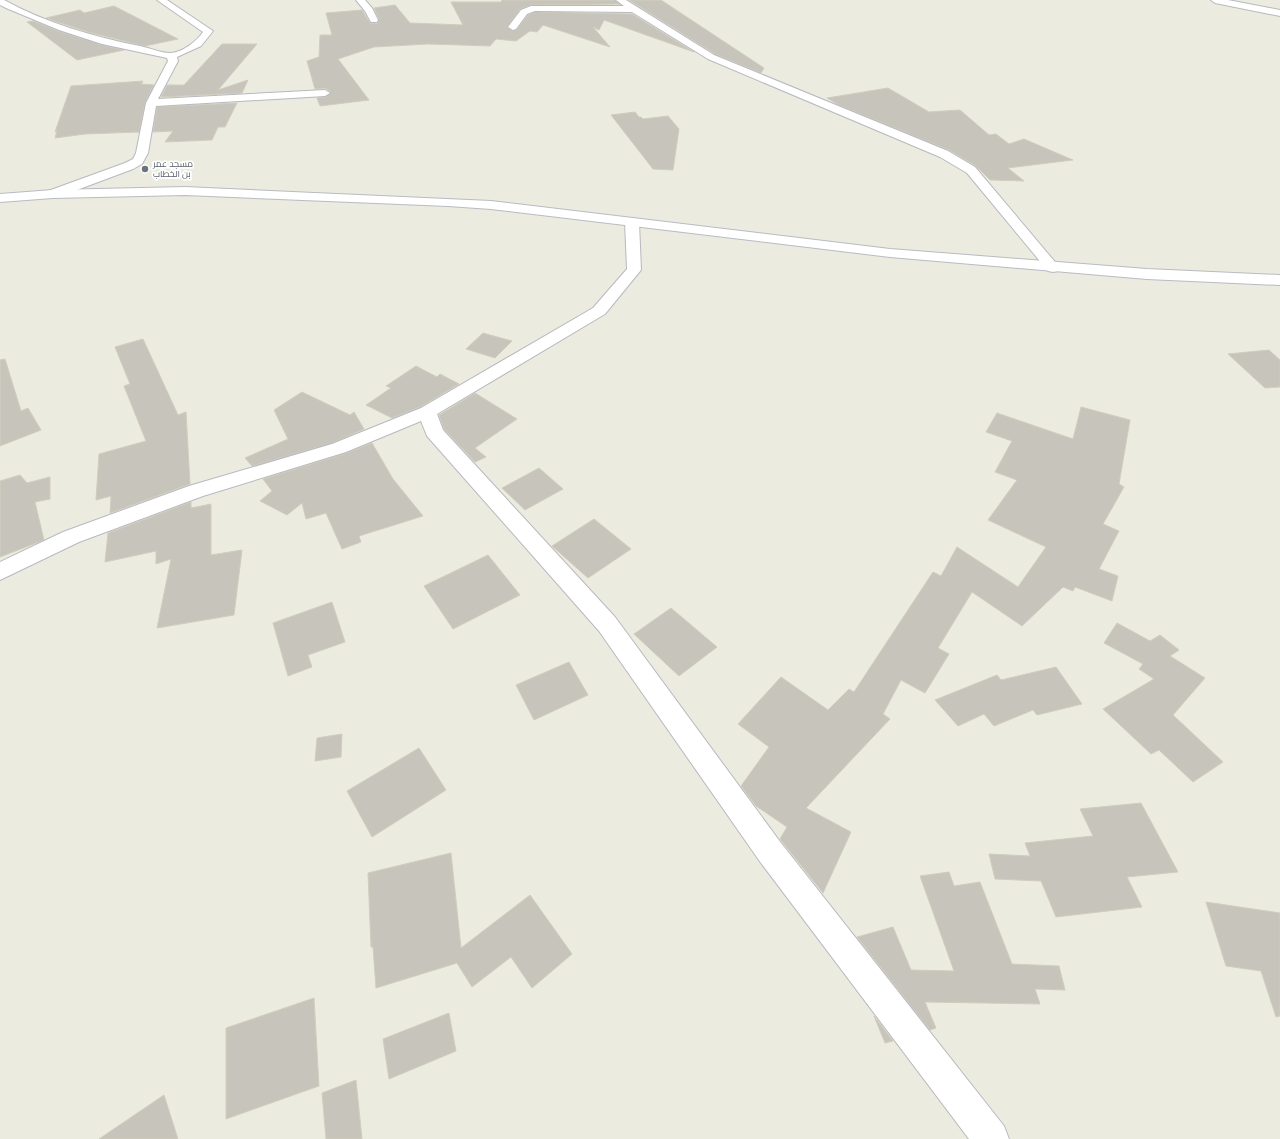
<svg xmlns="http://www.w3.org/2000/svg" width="1280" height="1139" viewBox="0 0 1280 1139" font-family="Ubuntu,Cairo,sans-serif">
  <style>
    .building { fill: #c7c4bc; stroke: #d1cdbd }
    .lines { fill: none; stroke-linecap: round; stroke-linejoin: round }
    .street-casing { stroke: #b7b9bf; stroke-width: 2 }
    .secondary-casing { stroke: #b8bbc2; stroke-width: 2 }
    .street { fill: #fff; fill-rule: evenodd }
    .secondary { fill: #fff; fill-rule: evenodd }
    .worship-dot { fill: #6b7280; stroke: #fff; stroke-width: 1.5 }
    .labels { text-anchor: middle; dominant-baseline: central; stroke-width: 3.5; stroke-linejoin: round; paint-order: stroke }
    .far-worship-label { font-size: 9px; fill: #5b616d; stroke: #fff; text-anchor: start }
  </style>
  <rect width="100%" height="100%" fill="#ecebdf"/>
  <path class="building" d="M 502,0 L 615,0 L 620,4 L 530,5 L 520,9 L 507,27 L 512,31 L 516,30 L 528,15 L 535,12 L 632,14 L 694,52 L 604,20 L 599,30 L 593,27 L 610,47 L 543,25 L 537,32 L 530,31 L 516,41 L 496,39 L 490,46 L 428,44 L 374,47 L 338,59 L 369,100 L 320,106 L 317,98 L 326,97 L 331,92 L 325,88 L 315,89 L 307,61 L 319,57 L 320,35 L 332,35 L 326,13 L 362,10 L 370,23 L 377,24 L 379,19 L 374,8 L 395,5 L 410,23 L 463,25 L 451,2 L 501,2 Z
    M 629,0 L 661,0 L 764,68 L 761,73 L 715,54 Z
    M 114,6 L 178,39 L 145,46 L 88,32 L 46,18 L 80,10 L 84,13 Z
    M 33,21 L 58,31 L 102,45 L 124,50 L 77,60 L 27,22 Z
    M 222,44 L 257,44 L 218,90 L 248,80 L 242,93 L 161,97 L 167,85 L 184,85 Z
    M 143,81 L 141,84 L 154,85 L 145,103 L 139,132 L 85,134 L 55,138 L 57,131 L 55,132 L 71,86 Z
    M 888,88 L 929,112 L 960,110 L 989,135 L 996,134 L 1009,144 L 1024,139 L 1073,160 L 1008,168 L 1024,181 L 990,180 L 976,166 L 949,150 L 839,105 L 827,98 Z
    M 237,103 L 225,127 L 218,127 L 212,140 L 165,142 L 173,131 L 153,132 L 157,107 Z
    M 635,112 L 639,117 L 641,117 L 643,119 L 668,116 L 679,129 L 673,170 L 653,169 L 611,115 Z
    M 483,333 L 512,341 L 495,358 L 466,349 Z
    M 143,339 L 178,415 L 186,412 L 190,484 L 110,513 L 111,496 L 96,500 L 99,454 L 146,441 L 124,386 L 130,384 L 115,347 Z
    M 1269,350 L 1280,360 L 1280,387 L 1265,388 L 1228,354 Z
    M 5,359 L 21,411 L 28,408 L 41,430 L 0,446 L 0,360 Z
    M 416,366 L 437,377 L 440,374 L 459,384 L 420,407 L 392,418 L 366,405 L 391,388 L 386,386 Z
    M 302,392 L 350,415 L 354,412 L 364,429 L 332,443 L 252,466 L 245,458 L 288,439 L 274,410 Z
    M 475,393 L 517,419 L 475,448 L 486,457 L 475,462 L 444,429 L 439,415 Z
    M 1081,407 L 1130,420 L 1119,484 L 1124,487 L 1103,524 L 1119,531 L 1099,569 L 1118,576 L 1112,601 L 1075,587 L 1073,591 L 1063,587 L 1022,626 L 972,592 L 938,648 L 949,654 L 925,693 L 901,680 L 883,714 L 890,719 L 806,808 L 851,832 L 823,893 L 780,839 L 787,827 L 756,806 L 741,786 L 769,747 L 738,724 L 781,677 L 828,710 L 849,689 L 854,692 L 933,572 L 941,576 L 957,547 L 1018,587 L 1046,547 L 988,520 L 1017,480 L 995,472 L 1012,441 L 986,432 L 997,413 L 1073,439 Z
    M 372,443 L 393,479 L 423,516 L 359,536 L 361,542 L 342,549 L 326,513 L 306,519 L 302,503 L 287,515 L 260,501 L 272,491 L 263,479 L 347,453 Z
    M 539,468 L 563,489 L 525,510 L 502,488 Z
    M 20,475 L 27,483 L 50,477 L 50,499 L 35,502 L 44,540 L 0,557 L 0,481 Z
    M 191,502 L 191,508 L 211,504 L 211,555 L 242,550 L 234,615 L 157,628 L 171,559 L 156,564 L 156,551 L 105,562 L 108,533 Z
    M 594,519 L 631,549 L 588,578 L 552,546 Z
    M 488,555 L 520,595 L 453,629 L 424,586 Z
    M 332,602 L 345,642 L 308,655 L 312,667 L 288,676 L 273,623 Z
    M 671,608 L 717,647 L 679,676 L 634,634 Z
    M 1117,623 L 1150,641 L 1160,635 L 1179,650 L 1170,656 L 1205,678 L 1173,715 L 1223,762 L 1193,782 L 1159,750 L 1151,754 L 1103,709 L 1154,679 L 1139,669 L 1143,664 L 1104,643 Z
    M 569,662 L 588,695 L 534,720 L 516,685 Z
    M 1056,667 L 1082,704 L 1037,715 L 1033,710 L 994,726 L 984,714 L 958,726 L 935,700 L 997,675 L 1001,680 Z
    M 342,734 L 341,757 L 315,761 L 317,738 Z
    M 419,748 L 446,790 L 372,837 L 347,791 Z
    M 1141,803 L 1178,872 L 1127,877 L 1142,907 L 1056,917 L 1041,881 L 995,879 L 989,854 L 1030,856 L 1025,843 L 1093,836 L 1080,809 Z
    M 451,853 L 461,948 L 530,895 L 572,954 L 532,988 L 511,957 L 472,987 L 457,963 L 376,988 L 373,947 L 371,947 L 368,873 Z
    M 949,872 L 954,886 L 980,882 L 1012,964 L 1059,966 L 1065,990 L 1035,989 L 1040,1004 L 925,1002 L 936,1028 L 930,1030 L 857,937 L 893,927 L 911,970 L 954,971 L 920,876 Z
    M 1206,902 L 1280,913 L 1280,1016 L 1276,1017 L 1261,971 L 1226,966 Z
    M 314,998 L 319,1086 L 226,1119 L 226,1028 Z
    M 449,1013 L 456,1051 L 389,1079 L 383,1039 Z
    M 874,1016 L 893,1041 L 885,1043 Z
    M 356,1080 L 362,1139 L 326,1139 L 322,1093 Z
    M 164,1095 L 178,1139 L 99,1139 Z"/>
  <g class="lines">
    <g class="street-casing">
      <path id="street" d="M 0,0 L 4,0 C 46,23 94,37 140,46 C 150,48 161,53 170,53 C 182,53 197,41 203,32 L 157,0 L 167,0 L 213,31 L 201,46 L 177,57 L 178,61 L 158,99 L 325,90 L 330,93 L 325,96 L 156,106 L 148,153 L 142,164 L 133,169 L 58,197 L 48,197 L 46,194 L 48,191 L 125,163 L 133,159 L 136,153 L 146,103 L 168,61 L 167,58 L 102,44 L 59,30 L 6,8 L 0,5 Z
        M 356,0 L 365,0 L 372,8 L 378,20 L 377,22 L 371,22 L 365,11 Z
        M 616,0 L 626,0 L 714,55 L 948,151 L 975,167 L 1060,268 L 1058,271 L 1053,272 L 1048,271 L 967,173 L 940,157 L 708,59 L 632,12 L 535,11 L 527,14 L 516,29 L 513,30 L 508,27 L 521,10 L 531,6 L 624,6 Z
        M 1211,0 L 1228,0 L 1280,10 L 1280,16 L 1215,3 Z
        M 632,218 L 637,219 L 639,222 L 641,270 L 605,314 L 437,414 L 443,430 L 615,617 L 781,843 L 1004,1126 L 1009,1139 L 969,1139 L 761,863 L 599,631 L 427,436 L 421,421 L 346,452 L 203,496 L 79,542 L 0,580 L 0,562 L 63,532 L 189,486 L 332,444 L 421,408 L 593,308 L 627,269 L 625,222 L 627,219 Z"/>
    </g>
    <g class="secondary-casing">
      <path id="secondary" d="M 185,187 L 491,201 L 890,249 L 1147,269 L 1280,275 L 1280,285 L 1147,279 L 890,257 L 491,209 L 448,206 L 185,195 L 53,198 L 0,202 L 0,194 L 53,190 Z"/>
    </g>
    <use href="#street" class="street"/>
    <use href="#secondary" class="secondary"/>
  </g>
  <circle class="worship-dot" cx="145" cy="169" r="4"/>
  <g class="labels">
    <g class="far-worship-label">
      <text x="153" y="164">مسجد عمر<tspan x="153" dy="10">بن الخطاب</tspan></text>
    </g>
  </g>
</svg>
